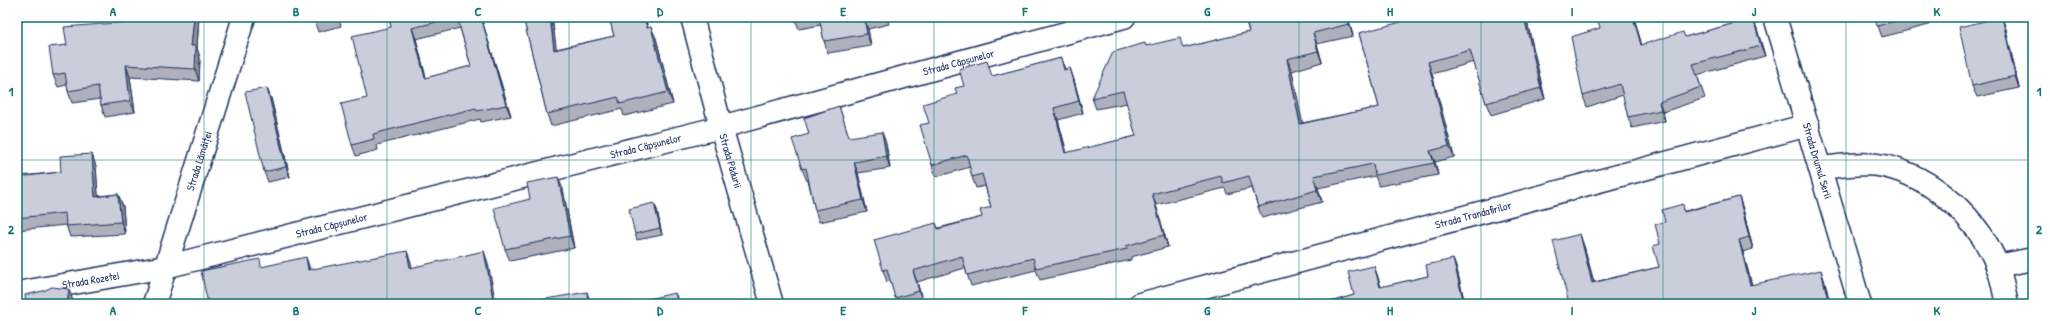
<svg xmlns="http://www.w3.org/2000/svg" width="2050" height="321" viewBox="0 0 2050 321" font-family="'Patrick Hand',sans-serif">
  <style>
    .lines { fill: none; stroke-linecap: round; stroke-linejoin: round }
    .minor-casing { stroke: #1b2f5e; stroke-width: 25 }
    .minor { stroke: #fff; stroke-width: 22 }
    .wall { fill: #aeb1bb; stroke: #1b2f5e; fill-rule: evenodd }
    .shaded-wall { fill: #8d9099; stroke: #1b2f5e }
    .building { fill: #caceda; stroke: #1b2f5e; fill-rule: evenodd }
    .grid { fill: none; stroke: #0f766e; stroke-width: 1; stroke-opacity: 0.55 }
    .labels { text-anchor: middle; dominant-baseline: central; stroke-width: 4; stroke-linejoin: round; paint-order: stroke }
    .street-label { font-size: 11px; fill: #1b2f5e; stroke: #fff }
    .neatline { fill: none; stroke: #0f766e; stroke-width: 1.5 }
    .grid-label { font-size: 13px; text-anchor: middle; font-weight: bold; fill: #0f766e }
  </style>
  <rect width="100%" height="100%" fill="#fff"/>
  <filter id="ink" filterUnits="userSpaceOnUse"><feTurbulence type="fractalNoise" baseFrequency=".025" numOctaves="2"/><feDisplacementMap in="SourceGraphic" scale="8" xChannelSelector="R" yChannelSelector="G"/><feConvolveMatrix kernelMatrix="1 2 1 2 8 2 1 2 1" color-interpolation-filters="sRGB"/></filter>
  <g filter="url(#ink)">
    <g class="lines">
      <g class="minor-casing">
        <g id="minor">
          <path id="s1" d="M 692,17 L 721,127 L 772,304"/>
          <path id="s2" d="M 1775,17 L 1860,304"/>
          <path d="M 1820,168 C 1840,166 1864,162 1884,166 C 1933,177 1979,219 1997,265 C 2002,277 2004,292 2007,304"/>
          <path d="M 1997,266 L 2033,259"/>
          <path id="s3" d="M 17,293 L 165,267 L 721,127 L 1124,17"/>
          <path id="s4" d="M 154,304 L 244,17"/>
          <path id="s5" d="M 1140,304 L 1808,125"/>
        </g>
      </g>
      <use href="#minor" class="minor"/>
    </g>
    <path class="wall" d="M 154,17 L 199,17 L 197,48 L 200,58 L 199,81 L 130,77 L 135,112 L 105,117 L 101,105 L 100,99 L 72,103 L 68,91 L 67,85 L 58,87 L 53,75 L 67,45 L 154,20 Z
      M 313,17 L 338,17 L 341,26 L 318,32 Z
      M 389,17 L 481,17 L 511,116 L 481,122 L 480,119 L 377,145 L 378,150 L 356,156 L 352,145 L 391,27 ZM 460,28 L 471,66 L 426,78 L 416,39 Z
      M 523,17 L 552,17 L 556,49 L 614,36 L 609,17 L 645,17 L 648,28 L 656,38 L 673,104 L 624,116 L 622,109 L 551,126 L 547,114 Z
      M 794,17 L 887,17 L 889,24 L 868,29 L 871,46 L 828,53 L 824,41 L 821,25 L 799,29 Z
      M 1245,17 L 1348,17 L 1353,36 L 1317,44 L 1322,62 L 1292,71 L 1302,123 L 1379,107 L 1359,33 L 1526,17 L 1545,99 L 1491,115 L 1486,103 L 1474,62 L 1432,74 L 1454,157 L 1435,162 L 1438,175 L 1379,186 L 1375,176 L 1318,188 L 1322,202 L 1262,218 L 1258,207 L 1252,188 L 1227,194 L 1225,188 L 1156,205 L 1168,247 L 1131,257 L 1131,260 L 1040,280 L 1036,270 L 971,286 L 965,268 L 917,282 L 923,303 L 919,304 L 898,304 L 890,281 L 887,282 L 883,270 L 936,223 L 938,228 L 982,217 L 991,207 L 985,186 L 976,188 L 972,177 L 970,167 L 936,177 L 932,165 L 929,123 L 957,94 L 964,86 L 993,76 L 1061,58 L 1065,69 L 1070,68 L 1074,80 L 1083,113 L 1058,120 L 1067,153 L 1136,136 L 1127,103 L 1096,109 L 1092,98 L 1146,46 L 1184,48 L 1249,32 Z
      M 1875,17 L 1927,17 L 1929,25 L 1882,37 Z
      M 1753,18 L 1757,29 L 1765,56 L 1697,75 L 1705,98 L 1663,112 L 1665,121 L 1632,128 L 1628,117 L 1623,95 L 1587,107 L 1583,96 L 1600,28 L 1642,45 L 1685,37 Z
      M 2006,29 L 2019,88 L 1977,97 L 1972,86 Z
      M 271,98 L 290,177 L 268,182 L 264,172 Z
      M 839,106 L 849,137 L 886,143 L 890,168 L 858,173 L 867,212 L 819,222 L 815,210 L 808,180 L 807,181 L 802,169 L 809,134 Z
      M 17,155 L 20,176 L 61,172 L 96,166 L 98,196 L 118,194 L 123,206 L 125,234 L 70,237 L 66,225 L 17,230 Z
      M 563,189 L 574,248 L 510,261 L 505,249 L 530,199 Z
      M 1739,197 L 1743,209 L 1753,249 L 1743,252 L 1752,285 L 1825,282 L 1830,304 L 1569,304 L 1584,246 L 1594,282 L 1659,267 L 1660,244 L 1665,222 L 1685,211 Z
      M 654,203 L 657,210 L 662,235 L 637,240 L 635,234 Z
      M 1453,259 L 1457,270 L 1465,304 L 1324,304 L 1354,295 L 1374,266 L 1381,287 L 1428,276 Z"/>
    <path class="shaded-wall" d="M 194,17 L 199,17 L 197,48 L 200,58 L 199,81 L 195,69 L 191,46 Z
      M 481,17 L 511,116 L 506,105 Z
      M 550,17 L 552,17 L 558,61 L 554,50 Z
      M 644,17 L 645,17 L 651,39 L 647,28 Z
      M 1347,17 L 1348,17 L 1353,36 L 1349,24 Z
      M 1524,17 L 1526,17 L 1545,99 L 1541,88 Z
      M 1633,17 L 1634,17 L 1645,56 L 1641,45 Z
      M 2002,17 L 2006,29 L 2019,88 L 2015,76 Z
      M 864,18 L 868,29 L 871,46 L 867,34 Z
      M 1753,18 L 1757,29 L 1765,56 L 1761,46 Z
      M 651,27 L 656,38 L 673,104 L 668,92 Z
      M 412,28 L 416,39 L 429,89 L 425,78 Z
      M 1313,33 L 1317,44 L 1322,62 L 1318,51 Z
      M 1287,59 L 1292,71 L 1305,135 L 1300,124 Z
      M 1428,62 L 1432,74 L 1454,157 L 1449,146 Z
      M 126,65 L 130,77 L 135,112 L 130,101 Z
      M 1070,68 L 1074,80 L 1083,113 L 1079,101 Z
      M 267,88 L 271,98 L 290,177 L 286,167 Z
      M 1659,102 L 1663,112 L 1665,121 L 1661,110 Z
      M 1054,108 L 1058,120 L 1070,165 L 1065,153 Z
      M 882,132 L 886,143 L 890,168 L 886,156 Z
      M 1430,151 L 1435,162 L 1438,175 Z
      M 92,154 L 96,166 L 99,208 L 95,197 Z
      M 17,155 L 22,188 L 18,177 L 17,172 Z
      M 854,162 L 858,173 L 867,212 L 863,200 Z
      M 1314,176 L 1318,188 L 1322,202 L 1317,190 Z
      M 558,177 L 563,189 L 574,248 L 570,236 Z
      M 118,194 L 123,206 L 125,234 L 121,222 Z
      M 1152,194 L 1156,205 L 1168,247 L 1164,235 Z
      M 1739,197 L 1743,209 L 1753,249 L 1749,237 Z
      M 654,203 L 657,210 L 662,235 L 660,228 Z
      M 1580,234 L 1584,246 L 1597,294 L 1592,283 Z
      M 1739,240 L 1743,252 L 1755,297 L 1750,285 Z
      M 407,251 L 411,262 L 414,279 L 410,268 Z
      M 484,251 L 488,263 L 496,304 L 494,304 Z
      M 306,257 L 310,269 L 313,281 L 308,270 Z
      M 1453,259 L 1457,270 L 1465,304 L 1464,304 L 1463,299 Z
      M 1374,266 L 1378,277 L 1384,299 L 1380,287 Z
      M 1821,270 L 1825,282 L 1830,304 L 1829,304 Z
      M 913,271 L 917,282 L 923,303 L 919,291 Z
      M 69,289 L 74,304 L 67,304 Z
      M 587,292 L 591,304 L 588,304 Z
      M 675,293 L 680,304 L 678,304 Z"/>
    <path class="building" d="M 154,17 L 194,17 L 191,46 L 196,46 L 195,69 L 126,65 L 130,101 L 101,105 L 98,86 L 68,91 L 65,73 L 53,75 L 49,47 L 67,45 L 64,27 L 154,20 Z
      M 313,17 L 324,17 L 314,20 Z
      M 389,17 L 481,17 L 506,105 L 477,111 L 476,108 L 373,134 L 374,139 L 352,145 L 341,104 L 367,98 L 352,36 L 391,27 ZM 457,17 L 471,66 L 425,78 L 412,28 Z
      M 523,17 L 550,17 L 554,50 L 614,36 L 609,17 L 644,17 L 647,28 L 651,27 L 668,92 L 620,104 L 618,97 L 547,114 Z
      M 819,17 L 867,17 L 864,18 L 867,34 L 824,41 Z
      M 1245,17 L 1347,17 L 1349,24 L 1313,33 L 1318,51 L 1287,59 L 1300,124 L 1379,107 L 1359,33 L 1401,22 L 1399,17 L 1524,17 L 1541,88 L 1486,103 L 1470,50 L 1428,62 L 1449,146 L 1430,151 L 1434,163 L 1375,175 L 1373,164 L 1314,176 L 1317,190 L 1258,207 L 1249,176 L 1223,183 L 1221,176 L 1152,194 L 1164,235 L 1126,246 L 1127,249 L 1036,268 L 1033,258 L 967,275 L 962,256 L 913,271 L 919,291 L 895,298 L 887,269 L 883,270 L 874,240 L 936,223 L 938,229 L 982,217 L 980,210 L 991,207 L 982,174 L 972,177 L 967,155 L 932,165 L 920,125 L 929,123 L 923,104 L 957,94 L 955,88 L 964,86 L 959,69 L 987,61 L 992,76 L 1061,58 L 1064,70 L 1070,68 L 1079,101 L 1054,108 L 1065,153 L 1136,136 L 1123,91 L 1092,98 L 1113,52 L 1145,43 L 1146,46 L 1180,38 L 1183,48 L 1249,32 Z
      M 1597,17 L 1633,17 L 1641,45 L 1683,32 L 1685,37 L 1753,18 L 1761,46 L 1693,64 L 1701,87 L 1659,102 L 1661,110 L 1628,117 L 1620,84 L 1583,96 L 1571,37 L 1600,28 Z
      M 1875,17 L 1910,17 L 1877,26 Z
      M 2002,17 L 2015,76 L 1972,86 L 1959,27 Z
      M 267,88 L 286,167 L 264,172 L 245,92 Z
      M 839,106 L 849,137 L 882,132 L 886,156 L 854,162 L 863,200 L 815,210 L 806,168 L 802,169 L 792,139 L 809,134 L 804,118 Z
      M 92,154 L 95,197 L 118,194 L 121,222 L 66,226 L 65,213 L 17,218 L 17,172 L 18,177 L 61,172 L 60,156 Z
      M 558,177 L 570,236 L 505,249 L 494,208 L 530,199 L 527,183 Z
      M 1739,197 L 1749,237 L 1739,240 L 1750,285 L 1821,270 L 1829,304 L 1569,304 L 1553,241 L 1580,234 L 1592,283 L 1659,267 L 1653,246 L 1660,244 L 1655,224 L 1665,222 L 1662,210 L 1683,204 L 1684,212 Z
      M 654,203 L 660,228 L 635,234 L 629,209 Z
      M 407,251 L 410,268 L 484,251 L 494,304 L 208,304 L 201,271 L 260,259 L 261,267 L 306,257 L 308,270 Z
      M 1453,259 L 1463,299 L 1460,300 L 1461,304 L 1324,304 L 1354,295 L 1348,272 L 1374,266 L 1380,287 L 1428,276 L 1426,265 Z
      M 52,287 L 69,289 L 67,304 L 26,304 L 25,295 L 43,291 Z
      M 587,292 L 588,304 L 526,304 L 540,300 Z
      M 675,293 L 678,304 L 634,304 L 634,302 Z"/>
  </g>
  <path class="grid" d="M 204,17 L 204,304M 387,17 L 387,304M 569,17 L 569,304M 751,17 L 751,304M 934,17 L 934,304M 1116,17 L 1116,304M 1299,17 L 1299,304M 1481,17 L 1481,304M 1663,17 L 1663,304M 1846,17 L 1846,304M 17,160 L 2033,160"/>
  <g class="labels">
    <g class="street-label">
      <text stroke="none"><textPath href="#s3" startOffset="970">Strada Căpșunelor</textPath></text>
      <text stroke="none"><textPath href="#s3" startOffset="646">Strada Căpșunelor</textPath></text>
      <text stroke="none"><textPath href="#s4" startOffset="150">Strada Lămâiței</textPath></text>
      <text stroke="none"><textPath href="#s2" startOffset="150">Strada Drumul Serii</textPath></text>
      <text stroke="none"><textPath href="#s1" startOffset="149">Strada Pădurii</textPath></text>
      <text stroke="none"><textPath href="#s5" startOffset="345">Strada Trandafirilor</textPath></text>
      <text stroke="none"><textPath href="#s3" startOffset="322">Strada Căpșunelor</textPath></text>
      <text stroke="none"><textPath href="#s3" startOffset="75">Strada Rozetei</textPath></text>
    </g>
  </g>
  <rect width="2050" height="321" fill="none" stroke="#fff" stroke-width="44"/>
  <rect x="22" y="22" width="2006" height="277" class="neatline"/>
  <g class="grid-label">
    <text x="113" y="16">A</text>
    <text x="296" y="16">B</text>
    <text x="478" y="16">C</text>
    <text x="660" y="16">D</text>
    <text x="843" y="16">E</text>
    <text x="1025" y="16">F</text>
    <text x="1207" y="16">G</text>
    <text x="1390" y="16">H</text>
    <text x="1572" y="16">I</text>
    <text x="1754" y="16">J</text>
    <text x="1937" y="16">K</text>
    <text x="11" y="96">1</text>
    <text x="2039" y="96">1</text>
    <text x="11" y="234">2</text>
    <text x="2039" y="234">2</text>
    <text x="113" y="315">A</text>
    <text x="296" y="315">B</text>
    <text x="478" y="315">C</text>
    <text x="660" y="315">D</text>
    <text x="843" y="315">E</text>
    <text x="1025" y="315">F</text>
    <text x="1207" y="315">G</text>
    <text x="1390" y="315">H</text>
    <text x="1572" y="315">I</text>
    <text x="1754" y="315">J</text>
    <text x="1937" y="315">K</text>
  </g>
</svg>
